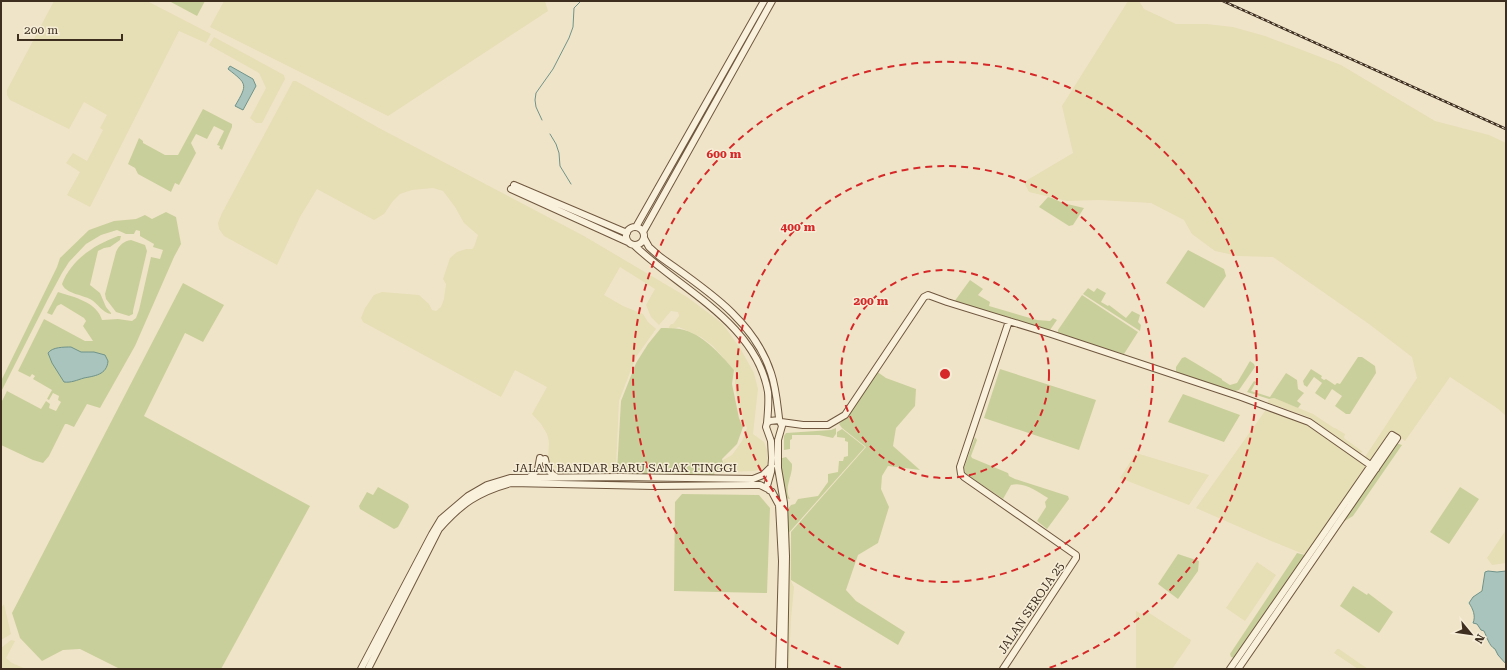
<svg xmlns="http://www.w3.org/2000/svg" width="1507" height="670" viewBox="0 0 1507 670" font-family="'Roboto Serif',serif">
  <style>
    .farmland { fill: #e6deb5 }
    .green { fill: #c9cf9b }
    .water { fill: #a9c4bc; stroke: #6f938a }
    .lines { fill: none; stroke-linecap: round; stroke-linejoin: round }
    .stream { stroke: #6f938a; stroke-width: 1 }
    .secondary-casing { stroke: #6f573f; stroke-width: 8 }
    .secondary { stroke: #faf1dc; stroke-width: 6 }
    .rail-casing { stroke: #3d2e20; stroke-width: 2.5 }
    .rail { stroke: #f7eed8; stroke-width: 1; stroke-dasharray: 3; stroke-linecap: butt }
    .ring { fill: none; stroke: #d62828; stroke-width: 2; stroke-dasharray: 7 5 }
    .labels { text-anchor: middle; dominant-baseline: central; stroke-width: 3; stroke-linejoin: round; paint-order: stroke }
    .street-label { font-size: 12px; fill: #3d2e20; stroke: #f7eed8 }
    .centre { fill: #d62828; stroke: #f7eed8; stroke-width: 2 }
    .ring-label { font-size: 12px; text-anchor: middle; font-weight: bold; fill: #d62828; stroke: #f7eed8; stroke-width: 3; stroke-linejoin: round; paint-order: stroke }
  </style>
  <rect width="100%" height="100%" fill="#f0e4c8"/>
  <path class="farmland" d="M 54,1 L 147,1 L 211,34 L 206,43 L 179,31 L 90,207 L 67,195 L 80,172 L 66,163 L 73,153 L 87,161 L 103,130 L 100,128 L 107,115 L 84,102 L 69,129 L 10,100 L 7,95 L 7,90 Z
    M 224,1 L 545,1 L 548,11 L 388,116 L 210,27 Z
    M 1128,1 L 1139,1 L 1144,9 L 1176,24 L 1207,24 L 1233,27 L 1265,36 L 1297,48 L 1341,65 L 1435,121 L 1489,135 L 1506,143 L 1506,416 L 1497,408 L 1450,377 L 1405,441 L 1392,432 L 1371,461 L 1368,461 L 1365,457 L 1417,378 L 1412,357 L 1369,324 L 1273,257 L 1238,256 L 1215,251 L 1192,234 L 1184,220 L 1151,203 L 1099,200 L 1067,201 L 1029,192 L 1024,182 L 1073,153 L 1062,106 Z
    M 214,37 L 284,75 L 285,79 L 262,123 L 256,123 L 250,118 L 266,88 L 259,73 L 209,45 Z
    M 293,81 L 296,81 L 379,128 L 584,236 L 687,297 L 722,323 L 740,348 L 754,373 L 758,389 L 753,434 L 764,442 L 767,450 L 767,465 L 762,469 L 754,471 L 726,472 L 723,460 L 732,455 L 742,441 L 747,428 L 743,420 L 735,388 L 735,371 L 713,346 L 701,337 L 679,327 L 670,330 L 669,327 L 671,324 L 673,324 L 679,316 L 678,312 L 671,311 L 659,325 L 651,317 L 646,305 L 655,289 L 620,267 L 604,295 L 623,306 L 643,314 L 648,322 L 656,329 L 636,357 L 619,401 L 616,466 L 605,470 L 589,468 L 557,469 L 550,465 L 548,461 L 549,442 L 547,434 L 541,424 L 532,414 L 547,387 L 515,370 L 501,397 L 363,322 L 361,318 L 365,308 L 374,295 L 382,292 L 419,295 L 429,304 L 432,310 L 436,311 L 441,307 L 444,299 L 446,284 L 443,279 L 450,258 L 457,252 L 466,249 L 472,249 L 474,247 L 478,235 L 464,223 L 455,207 L 443,191 L 433,188 L 412,190 L 400,194 L 393,201 L 384,214 L 374,220 L 317,189 L 300,217 L 277,265 L 224,236 L 219,229 L 218,223 L 222,213 Z
    M 1274,398 L 1313,414 L 1334,428 L 1335,428 L 1345,434 L 1344,438 L 1363,452 L 1360,453 L 1309,417 L 1268,403 L 1268,400 Z
    M 1265,411 L 1275,413 L 1305,423 L 1366,466 L 1306,555 L 1269,540 L 1196,508 Z
    M 1136,453 L 1209,475 L 1189,505 L 1120,478 Z
    M 1506,530 L 1506,563 L 1492,565 L 1487,558 Z
    M 790,531 L 791,581 L 794,587 L 791,619 L 789,669 L 785,669 L 787,535 Z
    M 1257,562 L 1276,575 L 1245,621 L 1226,608 Z
    M 4,604 L 11,634 L 1,640 L 1,608 Z
    M 1136,611 L 1143,615 L 1146,611 L 1191,640 L 1190,643 L 1172,669 L 1136,669 Z
    M 11,640 L 15,641 L 6,658 L 12,663 L 26,669 L 1,669 L 1,648 Z
    M 1337,649 L 1339,649 L 1368,669 L 1358,669 L 1334,653 Z"/>
  <path class="green" d="M 169,1 L 205,1 L 197,16 Z
    M 203,109 L 232,124 L 232,127 L 222,150 L 219,148 L 220,146 L 217,145 L 224,131 L 214,126 L 207,139 L 196,134 L 191,143 L 196,153 L 179,185 L 175,183 L 171,192 L 138,174 L 135,168 L 128,164 L 139,138 L 143,141 L 143,143 L 165,155 L 178,155 Z
    M 1048,197 L 1052,198 L 1063,203 L 1084,208 L 1073,225 L 1069,226 L 1039,207 Z
    M 166,212 L 176,217 L 181,244 L 174,257 L 135,346 L 100,408 L 87,404 L 74,427 L 67,424 L 65,424 L 49,456 L 43,463 L 33,460 L 1,445 L 1,403 L 7,391 L 41,409 L 46,401 L 50,404 L 49,408 L 56,411 L 61,402 L 58,400 L 59,396 L 53,393 L 49,400 L 47,399 L 52,390 L 33,379 L 35,376 L 32,374 L 30,377 L 18,371 L 44,319 L 85,341 L 93,341 L 83,326 L 86,321 L 84,318 L 61,304 L 57,306 L 52,315 L 47,313 L 58,292 C 74,297 97,302 102,320 L 118,319 L 132,321 L 136,318 L 139,310 L 151,257 L 160,259 L 163,250 L 153,247 L 154,244 L 140,236 L 140,231 L 136,230 L 134,234 L 126,234 L 117,230 L 101,235 L 86,244 L 69,262 L 62,273 L 48,299 L 1,392 L 1,381 L 57,267 L 60,258 L 89,230 L 114,221 L 136,219 L 145,215 L 152,219 Z
    M 118,236 L 121,236 L 120,240 L 110,247 L 104,248 L 98,251 L 90,285 L 100,293 L 106,307 L 111,313 L 111,314 C 102,313 98,303 90,299 C 82,295 65,293 62,284 C 71,260 94,245 118,236 Z
    M 131,240 L 145,245 L 147,251 L 133,311 L 133,314 L 129,316 L 116,312 L 106,299 L 105,294 L 116,252 C 119,245 124,241 131,240 Z
    M 1188,250 L 1224,269 L 1226,276 L 1204,308 L 1166,283 Z
    M 970,280 L 983,289 L 978,295 L 990,302 L 989,306 L 1037,320 L 1050,321 L 1053,318 L 1057,320 L 1050,330 L 1046,332 L 954,302 Z
    M 183,283 L 224,305 L 203,342 L 185,333 L 144,416 L 310,506 L 221,669 L 120,669 L 80,649 L 63,650 L 42,661 L 20,638 L 12,613 Z
    M 1088,288 L 1094,292 L 1097,288 L 1106,293 L 1101,302 L 1108,306 L 1109,305 L 1126,318 L 1132,311 L 1140,315 L 1138,322 L 1141,325 L 1140,331 L 1083,294 Z
    M 1082,295 L 1138,332 L 1124,354 L 1058,335 L 1058,330 Z
    M 661,328 C 667,328 674,328 680,329 C 702,333 720,354 734,370 L 732,384 L 739,418 L 743,427 L 737,444 L 722,459 L 726,472 L 714,472 L 715,477 L 624,475 L 624,471 L 617,471 L 621,401 L 636,363 L 648,344 Z
    M 1185,357 L 1222,379 L 1222,380 L 1230,385 L 1237,383 L 1250,361 L 1254,364 L 1255,367 L 1239,390 L 1235,391 L 1176,373 L 1176,367 L 1182,358 Z
    M 1358,357 L 1362,357 L 1375,366 L 1376,373 L 1350,414 L 1346,414 L 1335,406 L 1342,396 L 1332,389 L 1325,400 L 1315,393 L 1322,383 L 1314,377 L 1307,387 L 1304,385 L 1303,381 L 1311,369 L 1322,376 L 1321,378 L 1324,380 L 1326,379 L 1335,385 L 1337,383 L 1340,384 Z
    M 1000,369 L 1096,400 L 1079,450 L 984,418 Z
    M 876,371 L 886,378 L 916,389 L 915,406 L 896,428 L 893,446 L 920,470 L 888,466 L 882,476 L 881,489 L 889,507 L 878,543 L 858,555 L 846,590 L 856,601 L 905,632 L 898,645 L 791,580 L 791,532 L 866,447 L 842,428 L 839,424 L 846,417 Z
    M 1286,373 L 1297,380 L 1298,389 L 1304,393 L 1297,401 L 1301,404 L 1298,408 L 1274,398 L 1269,399 L 1247,392 L 1254,381 L 1256,382 L 1251,391 L 1270,397 Z
    M 1183,394 L 1240,415 L 1224,442 L 1168,422 Z
    M 836,428 L 836,434 L 833,438 L 819,435 L 792,435 L 792,439 L 790,440 L 790,449 L 784,450 L 784,436 L 786,433 L 831,430 Z
    M 842,429 L 865,447 L 786,536 L 787,510 L 791,505 L 795,504 L 798,499 L 818,496 L 828,482 L 828,474 L 838,472 L 839,461 L 843,461 L 844,457 L 848,456 L 848,442 L 845,441 L 845,438 L 837,437 L 837,432 Z
    M 975,437 L 977,440 L 971,456 L 972,458 L 1008,473 L 1009,476 L 1015,479 L 1068,496 L 1069,499 L 1047,529 L 1037,521 L 1046,507 L 1045,502 L 1048,498 C 1038,492 1024,481 1011,485 L 1003,499 L 966,474 L 964,468 Z
    M 1396,443 L 1402,445 L 1353,516 L 1343,522 L 1343,521 Z
    M 786,457 L 792,464 C 793,476 783,489 790,499 L 786,498 L 779,459 Z
    M 378,487 L 408,504 L 409,507 L 398,527 L 394,529 L 360,509 L 359,506 L 367,492 L 373,495 Z
    M 1460,487 L 1479,499 L 1449,544 L 1430,532 Z
    M 682,494 L 759,495 L 770,508 L 767,593 L 674,591 L 675,502 Z
    M 1297,553 L 1305,555 L 1234,658 L 1231,657 L 1230,654 Z
    M 1178,554 L 1199,561 L 1198,571 L 1178,599 L 1158,584 Z
    M 1353,586 L 1367,595 L 1368,593 L 1393,612 L 1379,633 L 1340,606 Z"/>
  <path class="water" d="M 230,66 L 253,79 L 256,86 L 243,110 L 235,106 C 248,84 247,84 228,69 Z
    M 71,347 L 81,352 L 94,352 L 105,355 L 108,361 C 107,375 94,376 84,378 C 77,380 71,383 64,382 L 52,363 L 48,353 C 52,347 64,347 71,347 Z
    M 1488,571 L 1497,572 L 1506,571 L 1506,664 L 1498,655 L 1495,649 C 1489,646 1487,637 1484,631 L 1481,630 L 1477,624 L 1473,623 C 1476,616 1473,609 1469,603 L 1473,597 L 1482,591 L 1485,572 Z"/>
  <g class="lines">
    <path class="stream" d="M 542,120 L 536,107 L 535,100 L 536,93 L 553,69 L 569,38 L 573,27 L 574,8 L 581,1
      M 550,134 L 556,144 L 559,153 L 560,166 L 571,184"/>
    <g class="secondary-casing">
      <path id="secondary" d="M 514,185 L 627,233
        M 511,189 L 628,242
        M 636,227 L 764,1
        M626 236a9 9 0 1 1 18 0a9 9 0 1 1-18 0Z
        M 643,232 L 772,1
        M 644,238 L 649,247 L 659,256 C 703,288 754,319 771,373 C 776,388 777,402 779,418 C 779,421 781,423 782,426 L 778,440 L 778,468 L 784,503 L 786,556 L 784,669
        M 635,246 C 681,290 756,323 768,392 C 769,402 768,412 767,423
        M 781,422 L 803,425 L 828,425 L 845,415 L 924,297 L 928,295 L 947,302 L 1051,334 L 1241,397 L 1309,422 L 1376,469
        M 545,459 C 546,467 549,473 556,477
        M 529,478 L 538,469 L 540,458
        M 769,490 L 767,486 L 771,472 L 772,458 L 771,441 L 766,427 L 767,423 L 770,421 L 779,420
        M 772,492 L 779,505 L 782,561 L 779,669
        M 361,669 L 432,534 L 441,519 L 468,496 L 487,485 L 510,478 L 620,477 L 753,479 L 763,475 L 772,466
        M 368,669 L 439,529 C 461,504 478,492 511,483 L 654,486 L 752,485 L 760,485 L 768,489
        M 1003,669 L 1076,558 L 1076,555 L 964,477 L 961,474 L 960,467 L 1009,321
        M 1230,669 L 1392,435 L 1397,438 L 1238,669"/>
    </g>
    <use href="#secondary" class="secondary"/>
    <g class="rail-casing">
      <path id="rail" d="M 1223,1 L 1506,129"/>
    </g>
    <use href="#rail" class="rail"/>
  </g>
  <g class="ring">
    <circle cx="945" cy="374" r="104"/>
    <circle cx="945" cy="374" r="208"/>
    <path d="M841 668A312 312 0 1 1 1049 668"/>
  </g>
  <g class="labels">
    <g class="street-label">
      <text x="625" y="468">JALAN BANDAR BARU SALAK TINGGI</text>
      <text transform="translate(1031 608) rotate(-56)">JALAN SEROJA 25</text>
    </g>
  </g>
  <circle cx="945" cy="374" r="6" class="centre"/>
  <g class="ring-label">
    <text x="724" y="158">600 m</text>
    <text x="798" y="231">400 m</text>
    <text x="871" y="305">200 m</text>
  </g>
  <rect width="1507" height="670" fill="none" stroke="#3d2e20" stroke-width="4"/>
  <g transform="translate(1471 634) rotate(119)" stroke="#f7eed8" stroke-width="3" paint-order="stroke">
  <path d="M0-3L7 15L0 10L-7 15Z" fill="#3d2e20"/>
  <text y="-6" font-size="11" font-weight="bold" text-anchor="middle" fill="#3d2e20">N</text>
  </g>
  <path d="M18 34v6h104v-6" fill="none" stroke="#3d2e20" stroke-width="2"/>
  <text x="24" y="34" font-size="12" fill="#3d2e20" stroke="#f7eed8" stroke-width="3" paint-order="stroke">200 m</text>
</svg>
